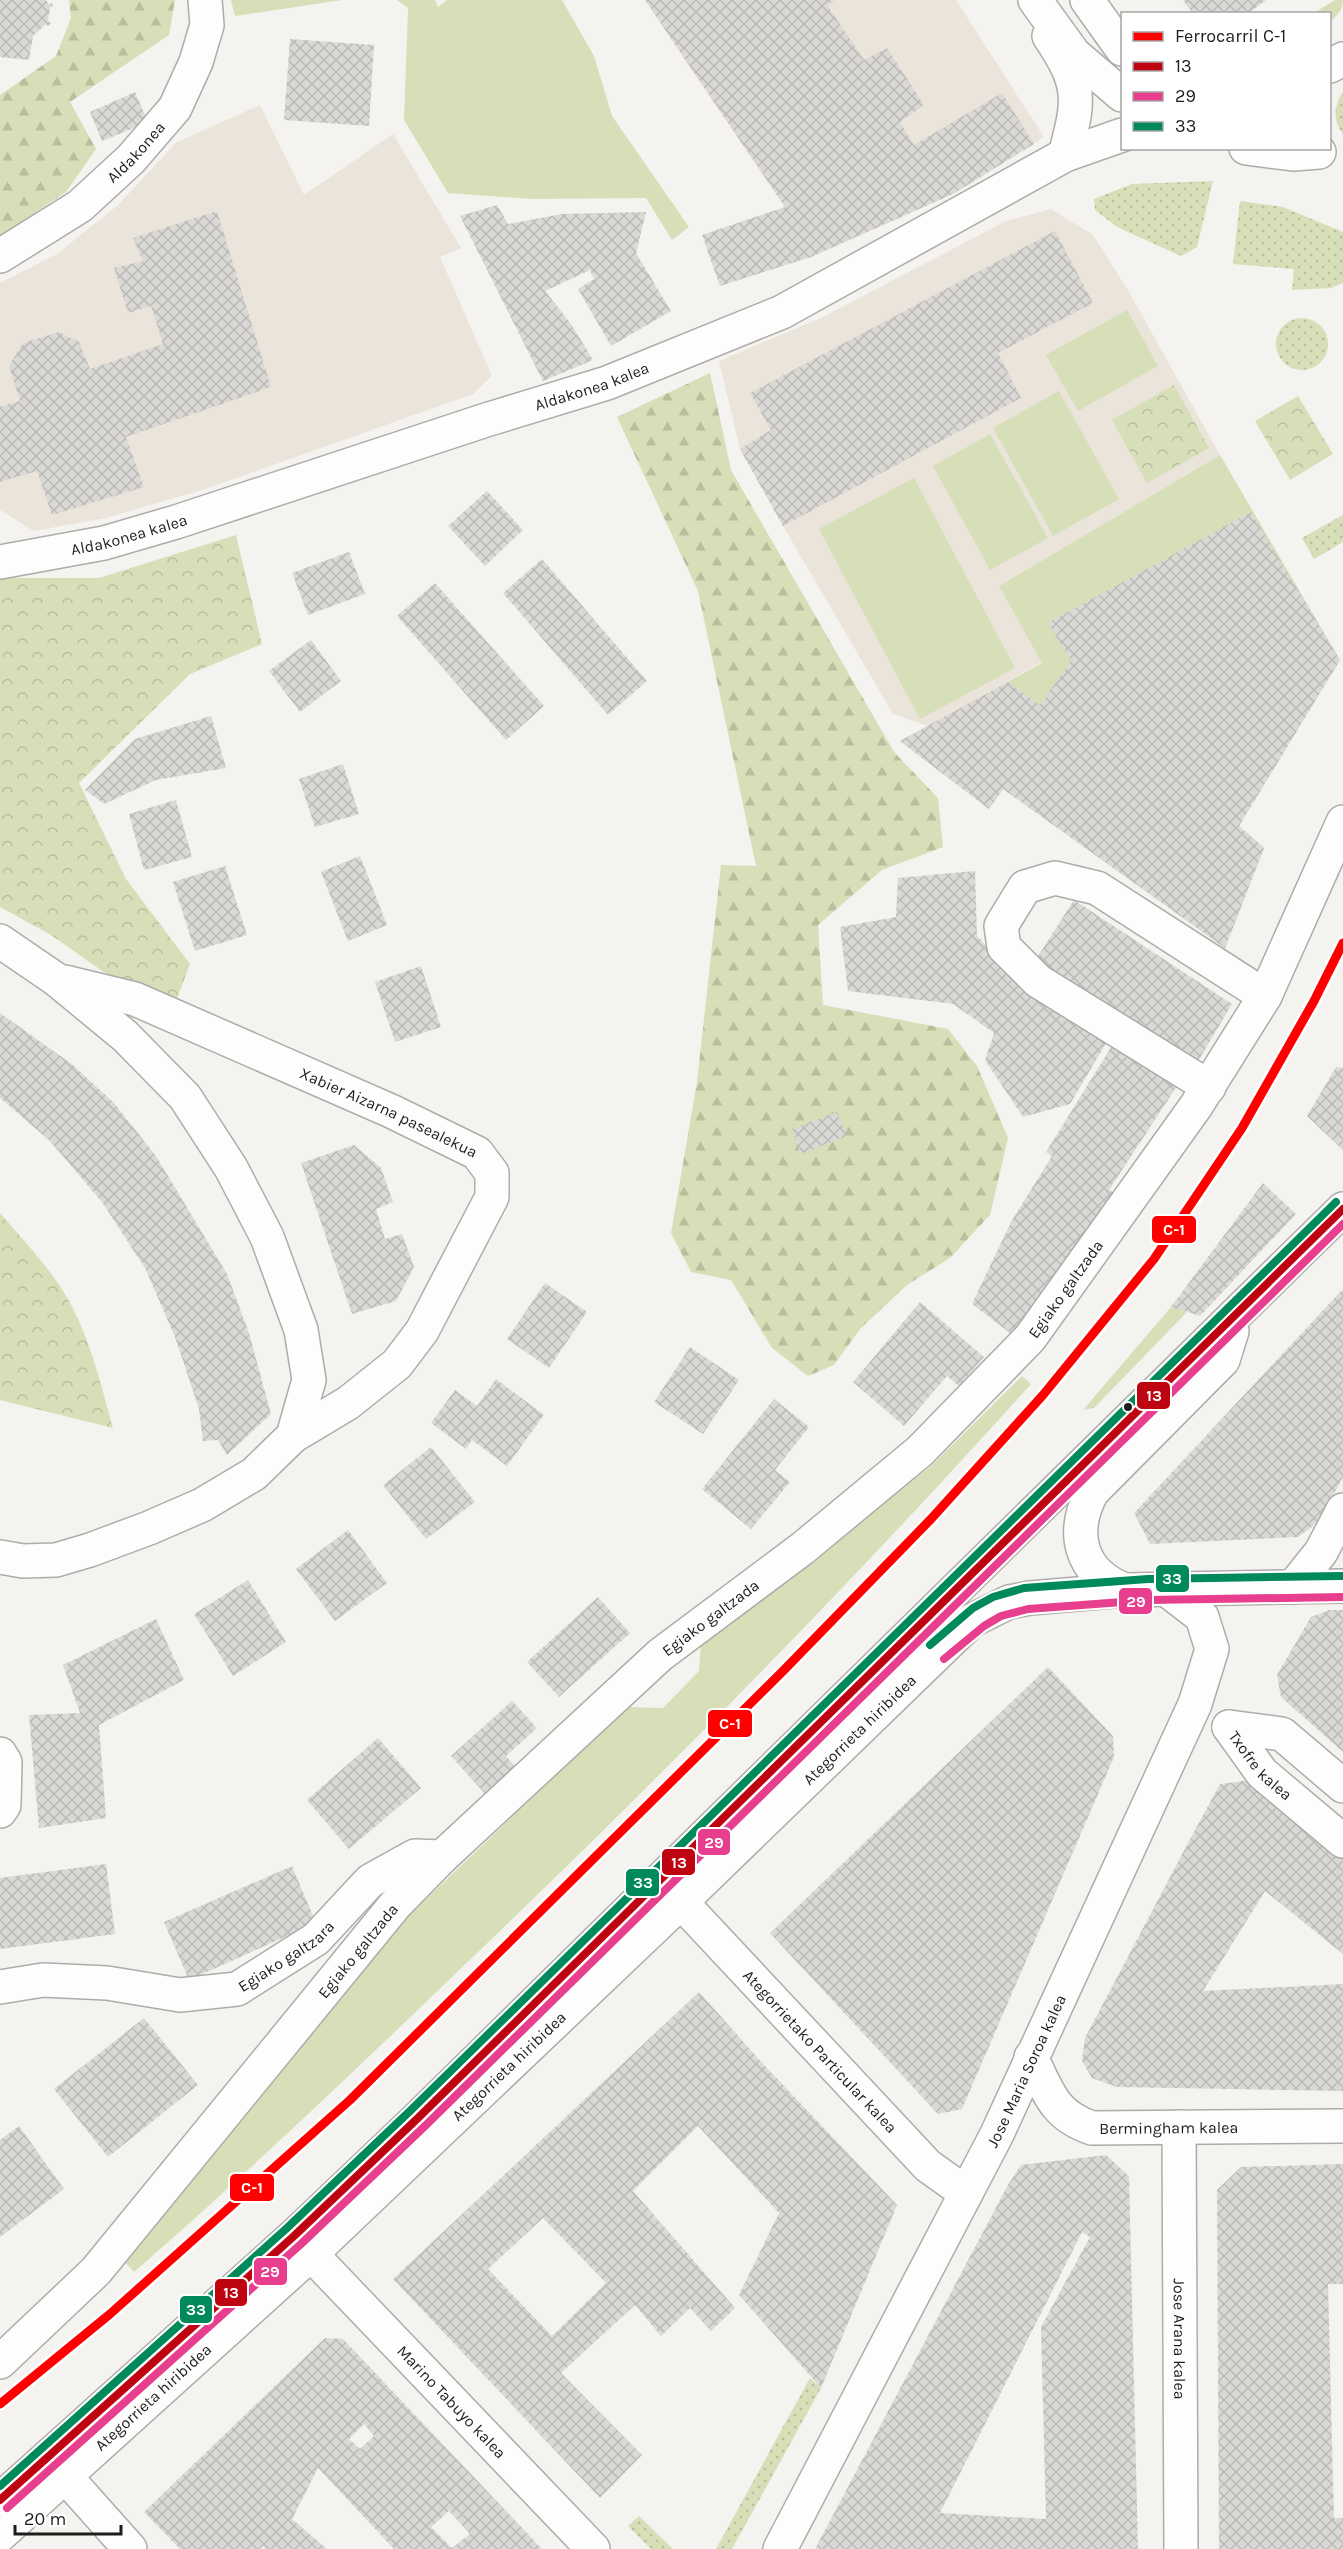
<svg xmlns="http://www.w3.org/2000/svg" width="1343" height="2549" viewBox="0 0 1343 2549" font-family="Karla,sans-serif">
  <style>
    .built { fill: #eae4db }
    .grass { fill: #d6dfb7 }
    .forest { fill: url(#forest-firs) }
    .park { fill: url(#park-crowns) }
    .garden { fill: url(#garden-dots) }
    .building { fill: url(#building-cross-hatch); fill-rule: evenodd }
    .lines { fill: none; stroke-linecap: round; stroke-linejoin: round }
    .street-casing { stroke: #aeaca9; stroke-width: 36 }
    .secondary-casing { stroke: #aeaca9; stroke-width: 36 }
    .street { stroke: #fefdfd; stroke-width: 33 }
    .secondary { stroke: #fefdfd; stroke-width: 33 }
    .bus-1-casing { stroke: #fff; stroke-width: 12 }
    .bus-2-casing { stroke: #fff; stroke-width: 12 }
    .bus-3-casing { stroke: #fff; stroke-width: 12 }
    .bus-1 { stroke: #bf0411; stroke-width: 8 }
    .bus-2 { stroke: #e73f8d; stroke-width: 8 }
    .bus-3 { stroke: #008a5b; stroke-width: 8 }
    .rail-1-casing { stroke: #fff; stroke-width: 14 }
    .rail-1 { stroke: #f00; stroke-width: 9 }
    .bus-dot { fill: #1f1d1b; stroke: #fff; stroke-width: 2 }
    .labels { text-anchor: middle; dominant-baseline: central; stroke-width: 4.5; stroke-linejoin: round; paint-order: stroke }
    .street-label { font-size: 16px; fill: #1f1d1b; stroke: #fff }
    .line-badge { stroke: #fff; stroke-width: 2 }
    .badge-label { font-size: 16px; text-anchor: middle; font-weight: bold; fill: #fff }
  </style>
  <defs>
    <pattern id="forest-firs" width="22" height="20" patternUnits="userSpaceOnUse" patternTransform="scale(1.5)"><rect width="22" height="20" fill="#d6dfb7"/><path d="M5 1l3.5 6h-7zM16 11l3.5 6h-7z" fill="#b7bf9d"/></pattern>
    <pattern id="park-crowns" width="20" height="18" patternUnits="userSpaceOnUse" patternTransform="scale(1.5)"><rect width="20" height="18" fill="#d6dfb7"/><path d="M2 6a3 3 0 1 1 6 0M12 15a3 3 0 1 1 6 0" fill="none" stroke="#b7bf9d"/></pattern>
    <pattern id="garden-dots" width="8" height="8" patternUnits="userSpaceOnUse" patternTransform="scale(1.5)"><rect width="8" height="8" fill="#d6dfb7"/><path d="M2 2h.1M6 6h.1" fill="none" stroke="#b7bf9d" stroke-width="1.8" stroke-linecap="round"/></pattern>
    <pattern id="building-cross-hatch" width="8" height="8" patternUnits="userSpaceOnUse" patternTransform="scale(1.5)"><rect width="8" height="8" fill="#dad9d6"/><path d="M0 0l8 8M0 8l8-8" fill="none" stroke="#bbbab7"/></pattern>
  </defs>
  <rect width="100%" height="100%" fill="#f5f3ef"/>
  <path class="built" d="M 727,0 L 956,0 L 1044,137 L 953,194 L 811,257 L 785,207 L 670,38 Z
    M 260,105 L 304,195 L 393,134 L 461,248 L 440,257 L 492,376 L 473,394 L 205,489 L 106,518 L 34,531 L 0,510 L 0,283 L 57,254 L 117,206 L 177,142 Z
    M 1051,209 L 1093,235 L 1129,292 L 1220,455 L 999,586 L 1042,662 L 928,726 L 893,714 L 783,526 L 740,449 L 719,361 L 821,318 L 1006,221 Z"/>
  <path class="grass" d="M 231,0 L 342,0 L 235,16 Z
    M 397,0 L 435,0 L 438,7 L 447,0 L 562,0 L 594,56 L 612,116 L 689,227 L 672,240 L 646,198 L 532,199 L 448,193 L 404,120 L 408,8 Z
    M 1335,0 L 1343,0 C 1343,11 1337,15 1330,22 L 1330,14 L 1314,13 Z
    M 1127,310 L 1158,366 L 1078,411 L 1046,355 Z
    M 1059,391 L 1119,499 L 1053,536 L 993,428 Z
    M 990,434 L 1048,538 L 990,570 L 933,466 Z
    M 1220,455 L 1340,660 L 1239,826 L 1264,848 L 1225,948 L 1003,789 L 989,809 L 900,741 L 1042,663 L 999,586 Z
    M 914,478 L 1015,668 L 920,719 L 819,529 Z
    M 1171,1307 L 1187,1312 L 1094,1408 L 1083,1410 Z
    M 1022,1376 L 1031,1384 C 854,1581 669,1769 478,1952 C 365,2061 252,2169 134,2272 L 124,2261 L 407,1917 L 628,1707 L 663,1708 L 699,1671 L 701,1642 L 930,1467 Z"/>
  <path class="forest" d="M 69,0 L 175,0 L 169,35 L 70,102 L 96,149 L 66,192 L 0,236 L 0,95 L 56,56 L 71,18 Z
    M 710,373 L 731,470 L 894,752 L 938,798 L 943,847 L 882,870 L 818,925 L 823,1005 L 948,1029 L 977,1066 L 1008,1138 L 990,1215 L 950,1258 L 907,1285 L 860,1329 L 834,1365 L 808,1376 L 772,1348 L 731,1280 L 691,1272 L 671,1233 L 697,1082 L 721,865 L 756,866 L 698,591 L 617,417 Z"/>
  <path class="park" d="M 1174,385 L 1209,448 L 1147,483 L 1112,420 Z
    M 1298,396 L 1333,454 L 1290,480 L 1255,421 Z
    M 236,535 L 262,644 L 190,674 L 79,783 L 126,879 L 190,964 L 175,1004 L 108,975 L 51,935 L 0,907 L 0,578 L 99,578 Z
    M 0,1213 C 24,1241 51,1269 69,1301 C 91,1341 101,1385 113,1428 L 0,1400 Z"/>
  <path class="garden" d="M 1343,92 L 1343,134 C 1333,121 1333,106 1343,92 Z
    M 1213,181 L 1197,247 L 1181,256 L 1117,227 L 1095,210 L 1094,199 L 1132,184 Z
    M 1240,201 L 1283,207 L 1343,232 L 1343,283 L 1331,288 L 1292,290 L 1294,269 L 1233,264 Z
    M1276 344a26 26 0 1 1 52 0a26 26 0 1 1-52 0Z
    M 1343,515 L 1343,542 L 1314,559 L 1302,538 Z
    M 810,2378 L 821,2388 L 732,2549 L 716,2549 Z
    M 639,2516 L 673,2549 L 651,2549 L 628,2526 Z"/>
  <path class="building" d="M 0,0 L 46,0 L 49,4 L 52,3 L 53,7 L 50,7 L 48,21 L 51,23 L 48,26 L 46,24 L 33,36 L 29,60 L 0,57 Z
    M 645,0 L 835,0 L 827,5 L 864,60 L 887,48 L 924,105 L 900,122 L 914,145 L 1002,93 L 1034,144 L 953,194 L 811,257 L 720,286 L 702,235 L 785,207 Z
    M 1183,0 L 1266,0 L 1248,14 L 1193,14 Z
    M 290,39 L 374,45 L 369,126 L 284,120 Z
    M 135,92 L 148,122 L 102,141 L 90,112 Z
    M 497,205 L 508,224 L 562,214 L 646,212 L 636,253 L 671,311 L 611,346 L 578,289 L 594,279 L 590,270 L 545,291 L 571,324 L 593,360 L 543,381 L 460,216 Z
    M 217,211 L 271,387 L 126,437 L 144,487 L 52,515 L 37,471 L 0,482 L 0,407 L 20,401 L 9,366 L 23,343 L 59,332 L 79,342 L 90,369 L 163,344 L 151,306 L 128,313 L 114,268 L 143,261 L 133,238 Z
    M 1055,231 L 1093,303 L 998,353 L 1021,398 L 783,526 L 740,449 L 771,430 L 750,393 Z
    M 487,491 L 523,530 L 485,566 L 448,526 Z
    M 1251,512 L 1340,660 L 1239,826 L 1264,848 L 1225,948 L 1003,789 L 989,809 L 900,741 L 1008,682 L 1040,705 L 1071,661 L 1048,623 Z
    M 349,552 L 365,594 L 308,615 L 292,573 Z
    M 542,559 L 647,681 L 608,715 L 503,593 Z
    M 435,583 L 544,706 L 506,740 L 397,616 Z
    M 311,640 L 341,681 L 300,712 L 269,671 Z
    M 211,716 L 226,768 L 156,780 L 104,804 L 85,790 L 135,739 Z
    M 343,764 L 359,814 L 315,827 L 299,779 Z
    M 176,800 L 192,857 L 144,870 L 129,814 Z
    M 360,856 L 387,925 L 348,941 L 321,872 Z
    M 225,866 L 247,935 L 195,951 L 173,882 Z
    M 975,871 L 977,936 L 1020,982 L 1108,1040 L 1070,1104 L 1023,1117 L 985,1060 L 994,1033 L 953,1004 L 848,991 L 840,927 L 896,917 L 898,878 Z
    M 1074,900 L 1232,1004 L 1194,1068 L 1031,967 Z
    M 421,966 L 441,1027 L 395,1042 L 375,982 Z
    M 0,1013 L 73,1065 L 114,1103 L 156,1156 L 227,1274 L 249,1333 L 271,1414 L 227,1455 L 218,1440 L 203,1441 L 199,1409 L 175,1337 L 145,1268 L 102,1202 L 50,1141 L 0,1098 Z
    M 1115,1041 L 1179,1083 L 1109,1190 L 1117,1194 L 1014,1336 L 972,1304 L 1011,1222 L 1052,1156 L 1046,1152 Z
    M 1336,1067 L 1343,1068 L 1343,1150 L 1307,1116 Z
    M 837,1112 L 847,1136 L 800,1154 L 792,1129 Z
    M 354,1145 L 381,1168 L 393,1202 L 376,1209 L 385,1239 L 402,1234 L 414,1267 L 396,1301 L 352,1314 L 301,1163 Z
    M 1263,1183 L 1296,1214 L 1200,1316 L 1171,1307 Z
    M 545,1283 L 587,1312 L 549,1368 L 507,1339 Z
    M 1343,1289 L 1343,1477 L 1328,1505 L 1313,1526 L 1298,1537 L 1150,1544 L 1134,1513 Z
    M 920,1302 L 984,1357 L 959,1386 L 947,1376 L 904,1426 L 853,1382 Z
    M 690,1347 L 739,1380 L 703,1434 L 654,1402 Z
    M 496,1379 L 544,1415 L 507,1466 L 472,1440 L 466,1449 L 431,1423 L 455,1390 L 477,1406 Z
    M 774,1399 L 809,1427 L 775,1470 L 790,1482 L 751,1529 L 702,1489 Z
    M 431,1447 L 475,1502 L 426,1539 L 383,1485 Z
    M 348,1530 L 387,1583 L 335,1621 L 296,1569 Z
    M 248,1580 L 286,1642 L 233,1676 L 194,1614 Z
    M 598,1597 L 630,1633 L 559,1697 L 527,1662 Z
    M 1329,1610 L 1343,1610 L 1343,1752 L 1281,1697 L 1277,1675 L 1311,1617 Z
    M 156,1619 L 184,1680 L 99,1725 L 106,1818 L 39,1828 L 29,1715 L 80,1713 L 63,1665 Z
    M 1048,1667 L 1113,1736 L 1114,1757 L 962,2109 L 938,2114 L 770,1933 Z
    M 512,1701 L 537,1728 L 506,1756 L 518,1770 L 488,1797 L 451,1756 Z
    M 378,1738 L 421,1788 L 349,1849 L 307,1800 Z
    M 1251,1780 L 1343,1855 L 1343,1954 L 1265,1891 L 1203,1991 L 1343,1984 L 1343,2091 L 1117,2087 L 1092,2078 L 1082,2061 L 1085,2038 L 1188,1843 L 1220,1784 Z
    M 106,1864 L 115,1934 L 0,1949 L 0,1878 Z
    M 292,1866 L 316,1923 L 189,1980 L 164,1922 Z
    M 699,1992 L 765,2066 L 897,2205 L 821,2388 L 739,2295 L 779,2213 L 698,2126 L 633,2191 L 735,2308 L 711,2331 L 690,2308 L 661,2336 L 635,2305 L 561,2373 L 642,2455 L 600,2498 L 393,2279 ZM 543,2218 L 606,2283 L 552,2336 L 488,2269 Z
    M 144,2018 L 198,2085 L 108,2157 L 54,2089 Z
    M 19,2126 L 64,2189 L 0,2237 L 0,2140 Z
    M 1106,2155 L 1129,2176 L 1138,2549 L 815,2549 L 1008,2185 L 1021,2165 ZM 1082,2232 L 1090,2237 L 1041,2327 L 1046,2519 L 940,2513 Z
    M 1343,2164 L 1343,2284 L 1328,2284 L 1334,2518 L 1343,2518 L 1343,2549 L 1219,2549 L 1217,2190 L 1241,2167 Z
    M 325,2338 L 343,2339 L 542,2549 L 394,2549 L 318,2468 L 292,2519 L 327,2549 L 265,2549 L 263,2546 L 260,2549 L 180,2549 L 144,2512 ZM 364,2424 L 374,2436 L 360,2449 L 349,2439 ZM 449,2511 L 470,2534 L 452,2548 L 431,2527 Z"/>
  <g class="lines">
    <g class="street-casing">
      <g id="street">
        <path d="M 1049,36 C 1082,85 1080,99 1065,155"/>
        <path id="s1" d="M 0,256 L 80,206 L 131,159 L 175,108 L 196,62 L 207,25 L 205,0"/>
        <path id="s2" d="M 0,562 L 104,543 L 176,522 L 486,420 L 607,383 L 782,312 L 1065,155 L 1122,135"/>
        <path d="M 0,941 L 57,980 L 125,1036 L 185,1097 L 231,1168 L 267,1237 L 301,1330 L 309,1380 L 293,1436 L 254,1474 L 202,1505 L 149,1528 L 90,1550 L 56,1560 L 23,1561 L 0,1557"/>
        <path id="s3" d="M 65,982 L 135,999 L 391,1111 L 477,1153 L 492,1173 L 492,1197 L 422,1331 L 397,1364 L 348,1403 L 293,1436"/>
        <path d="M 1209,1087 L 1038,981 L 1004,947 L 1001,926 L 1025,887 L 1055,878 L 1097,888 L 1265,996"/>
        <path d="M 1293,1587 L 1321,1552 L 1343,1510"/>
        <path id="s4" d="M 1229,1727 L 1262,1773 L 1343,1841"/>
        <path d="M 1229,1727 L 1282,1734 L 1343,1786"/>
        <path d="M 0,1754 L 5,1762 L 4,1805 L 0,1811"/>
        <path id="s5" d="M 681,1902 L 928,2166 L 966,2193"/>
        <path id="s6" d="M 0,1987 L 43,1980 L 107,1983 L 180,1995 L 237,1989 L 316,1939 L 370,1881 L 415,1856 L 442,1857"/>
        <path id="s7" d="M 1031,2057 C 1048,2091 1053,2115 1092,2128 L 1343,2126"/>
        <path id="s8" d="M 1179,2127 L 1181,2549"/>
        <path id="s9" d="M 311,2254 L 593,2549"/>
        <path id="s10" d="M 0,2362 L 96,2271 L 395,1905 L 442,1857 L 660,1655 L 803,1548 L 920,1451 L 1030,1338 L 1196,1106 L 1265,996 L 1343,822"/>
        <path d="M 65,2476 L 130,2549"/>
        <path id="s11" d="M 780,2549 L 997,2134 L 1195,1704 L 1212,1649 L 1202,1617 L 1167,1590"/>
      </g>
    </g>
    <g class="secondary-casing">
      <g id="secondary">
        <path d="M 1035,0 L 1074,54 L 1122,95"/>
        <path d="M 1087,0 L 1122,49"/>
        <path d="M 1330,66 L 1343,59"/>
        <path d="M 1246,148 L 1293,154 L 1319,152"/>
        <path d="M 1125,1590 C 1080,1573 1070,1533 1092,1492 L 1223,1360 L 1232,1331"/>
        <path d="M 0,2500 L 294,2236 L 418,2118 L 1343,1209"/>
        <path id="s12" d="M 0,2535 L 311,2254 L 681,1902 L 971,1621 L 1009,1602 L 1030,1598 L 1125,1590 L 1343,1586"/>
      </g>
    </g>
    <use href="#street" class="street"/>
    <use href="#secondary" class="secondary"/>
    <g class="bus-1-casing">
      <path id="bus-1" d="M 0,2500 L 294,2236 L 418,2118 L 1343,1209"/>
    </g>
    <g class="bus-2-casing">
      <path id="bus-2" d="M 944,1659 L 984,1626 L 1001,1616 L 1028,1609 L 1149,1600 L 1343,1597
        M 7,2508 L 301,2244 L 425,2126 L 1343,1224"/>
    </g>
    <g class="bus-3-casing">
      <path id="bus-3" d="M 930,1645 L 973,1608 L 993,1597 L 1024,1588 L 1148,1579 L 1343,1576
        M 0,2486 L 287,2228 L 411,2110 L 1336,1202"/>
    </g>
    <use href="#bus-1" class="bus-1"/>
    <use href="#bus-2" class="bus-2"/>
    <use href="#bus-3" class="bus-3"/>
    <g class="rail-1-casing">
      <path id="rail-1" d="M 0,2404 L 110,2314 L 350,2100 L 783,1671 L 931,1519 L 1043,1395 L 1154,1259 L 1242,1128 L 1314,1001 L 1343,943"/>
    </g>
    <use href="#rail-1" class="rail-1"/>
  </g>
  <circle class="bus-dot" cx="1128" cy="1407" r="5"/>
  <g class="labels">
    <g class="street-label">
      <text stroke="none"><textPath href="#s1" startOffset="172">Aldakonea</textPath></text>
      <text stroke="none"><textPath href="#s2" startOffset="618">Aldakonea kalea</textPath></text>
      <text stroke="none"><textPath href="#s2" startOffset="132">Aldakonea kalea</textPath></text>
      <text stroke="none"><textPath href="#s3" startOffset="350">Xabier Aizarna pasealekua</textPath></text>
      <text stroke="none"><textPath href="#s10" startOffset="1518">Egiako galtzada</textPath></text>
      <text stroke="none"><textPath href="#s10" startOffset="1032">Egiako galtzada</textPath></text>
      <text stroke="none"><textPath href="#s12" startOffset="1178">Ategorrieta hiribidea</textPath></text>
      <text stroke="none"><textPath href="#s4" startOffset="50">Txofre kalea</textPath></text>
      <text stroke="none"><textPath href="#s10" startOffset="546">Egiako galtzada</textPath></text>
      <text stroke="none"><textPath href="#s6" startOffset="298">Egiako galtzara</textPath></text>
      <text stroke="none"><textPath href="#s5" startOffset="204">Ategorrietako Particular kalea</textPath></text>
      <text stroke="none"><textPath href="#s12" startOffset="692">Ategorrieta hiribidea</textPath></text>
      <text stroke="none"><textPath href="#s11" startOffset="538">Jose Maria Soroa kalea</textPath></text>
      <text stroke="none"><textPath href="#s7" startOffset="174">Bermingham kalea</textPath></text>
      <text stroke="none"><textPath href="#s8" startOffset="212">Jose Arana kalea</textPath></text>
      <text stroke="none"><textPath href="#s12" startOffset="206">Ategorrieta hiribidea</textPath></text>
      <text stroke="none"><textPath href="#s9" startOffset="204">Marino Tabuyo kalea</textPath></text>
    </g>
  </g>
  <g class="line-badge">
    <rect x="1151" y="1215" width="46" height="29" rx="6" fill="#f00"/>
    <rect x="1136" y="1381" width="35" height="29" rx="6" fill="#bf0411"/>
    <rect x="1155" y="1564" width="35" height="29" rx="6" fill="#008a5b"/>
    <rect x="1118" y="1587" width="35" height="28" rx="6" fill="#e73f8d"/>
    <rect x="707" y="1709" width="46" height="29" rx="6" fill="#f00"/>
    <rect x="697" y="1828" width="34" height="28" rx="6" fill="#e73f8d"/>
    <rect x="661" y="1848" width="35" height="28" rx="6" fill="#bf0411"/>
    <rect x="625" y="1868" width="35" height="29" rx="6" fill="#008a5b"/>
    <rect x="229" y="2173" width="46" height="29" rx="6" fill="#f00"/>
    <rect x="253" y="2257" width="35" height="29" rx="6" fill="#e73f8d"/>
    <rect x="214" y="2278" width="34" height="29" rx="6" fill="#bf0411"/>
    <rect x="179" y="2295" width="34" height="29" rx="6" fill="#008a5b"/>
  </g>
  <g class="badge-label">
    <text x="1174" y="1235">C-1</text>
    <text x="1154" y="1401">13</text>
    <text x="1172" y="1584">33</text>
    <text x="1136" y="1607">29</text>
    <text x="730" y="1729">C-1</text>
    <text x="714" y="1848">29</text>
    <text x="679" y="1868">13</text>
    <text x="643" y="1888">33</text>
    <text x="252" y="2193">C-1</text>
    <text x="270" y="2277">29</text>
    <text x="231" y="2298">13</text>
    <text x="196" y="2315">33</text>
  </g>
  <rect x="1121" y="12" width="210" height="138" fill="#ffffff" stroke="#a5a5a4" stroke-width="1.5"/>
  <rect x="1133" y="32" width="30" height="9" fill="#ff0000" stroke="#a5a5a4" stroke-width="1.5"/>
  <text x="1175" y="42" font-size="18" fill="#1f1d1b">Ferrocarril C-1</text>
  <rect x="1133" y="62" width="30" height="9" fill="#bf0411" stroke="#a5a5a4" stroke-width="1.5"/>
  <text x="1175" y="72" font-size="18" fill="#1f1d1b">13</text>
  <rect x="1133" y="92" width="30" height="9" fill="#e73f8d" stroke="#a5a5a4" stroke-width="1.5"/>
  <text x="1175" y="102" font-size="18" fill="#1f1d1b">29</text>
  <rect x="1133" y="122" width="30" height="9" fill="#008a5b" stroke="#a5a5a4" stroke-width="1.5"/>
  <text x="1175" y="132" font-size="18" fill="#1f1d1b">33</text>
  <path d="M15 2525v9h106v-9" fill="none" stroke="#1f1d1b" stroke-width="3"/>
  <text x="24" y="2525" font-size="18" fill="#1f1d1b" stroke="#ffffff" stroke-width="4.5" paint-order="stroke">20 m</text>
</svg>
